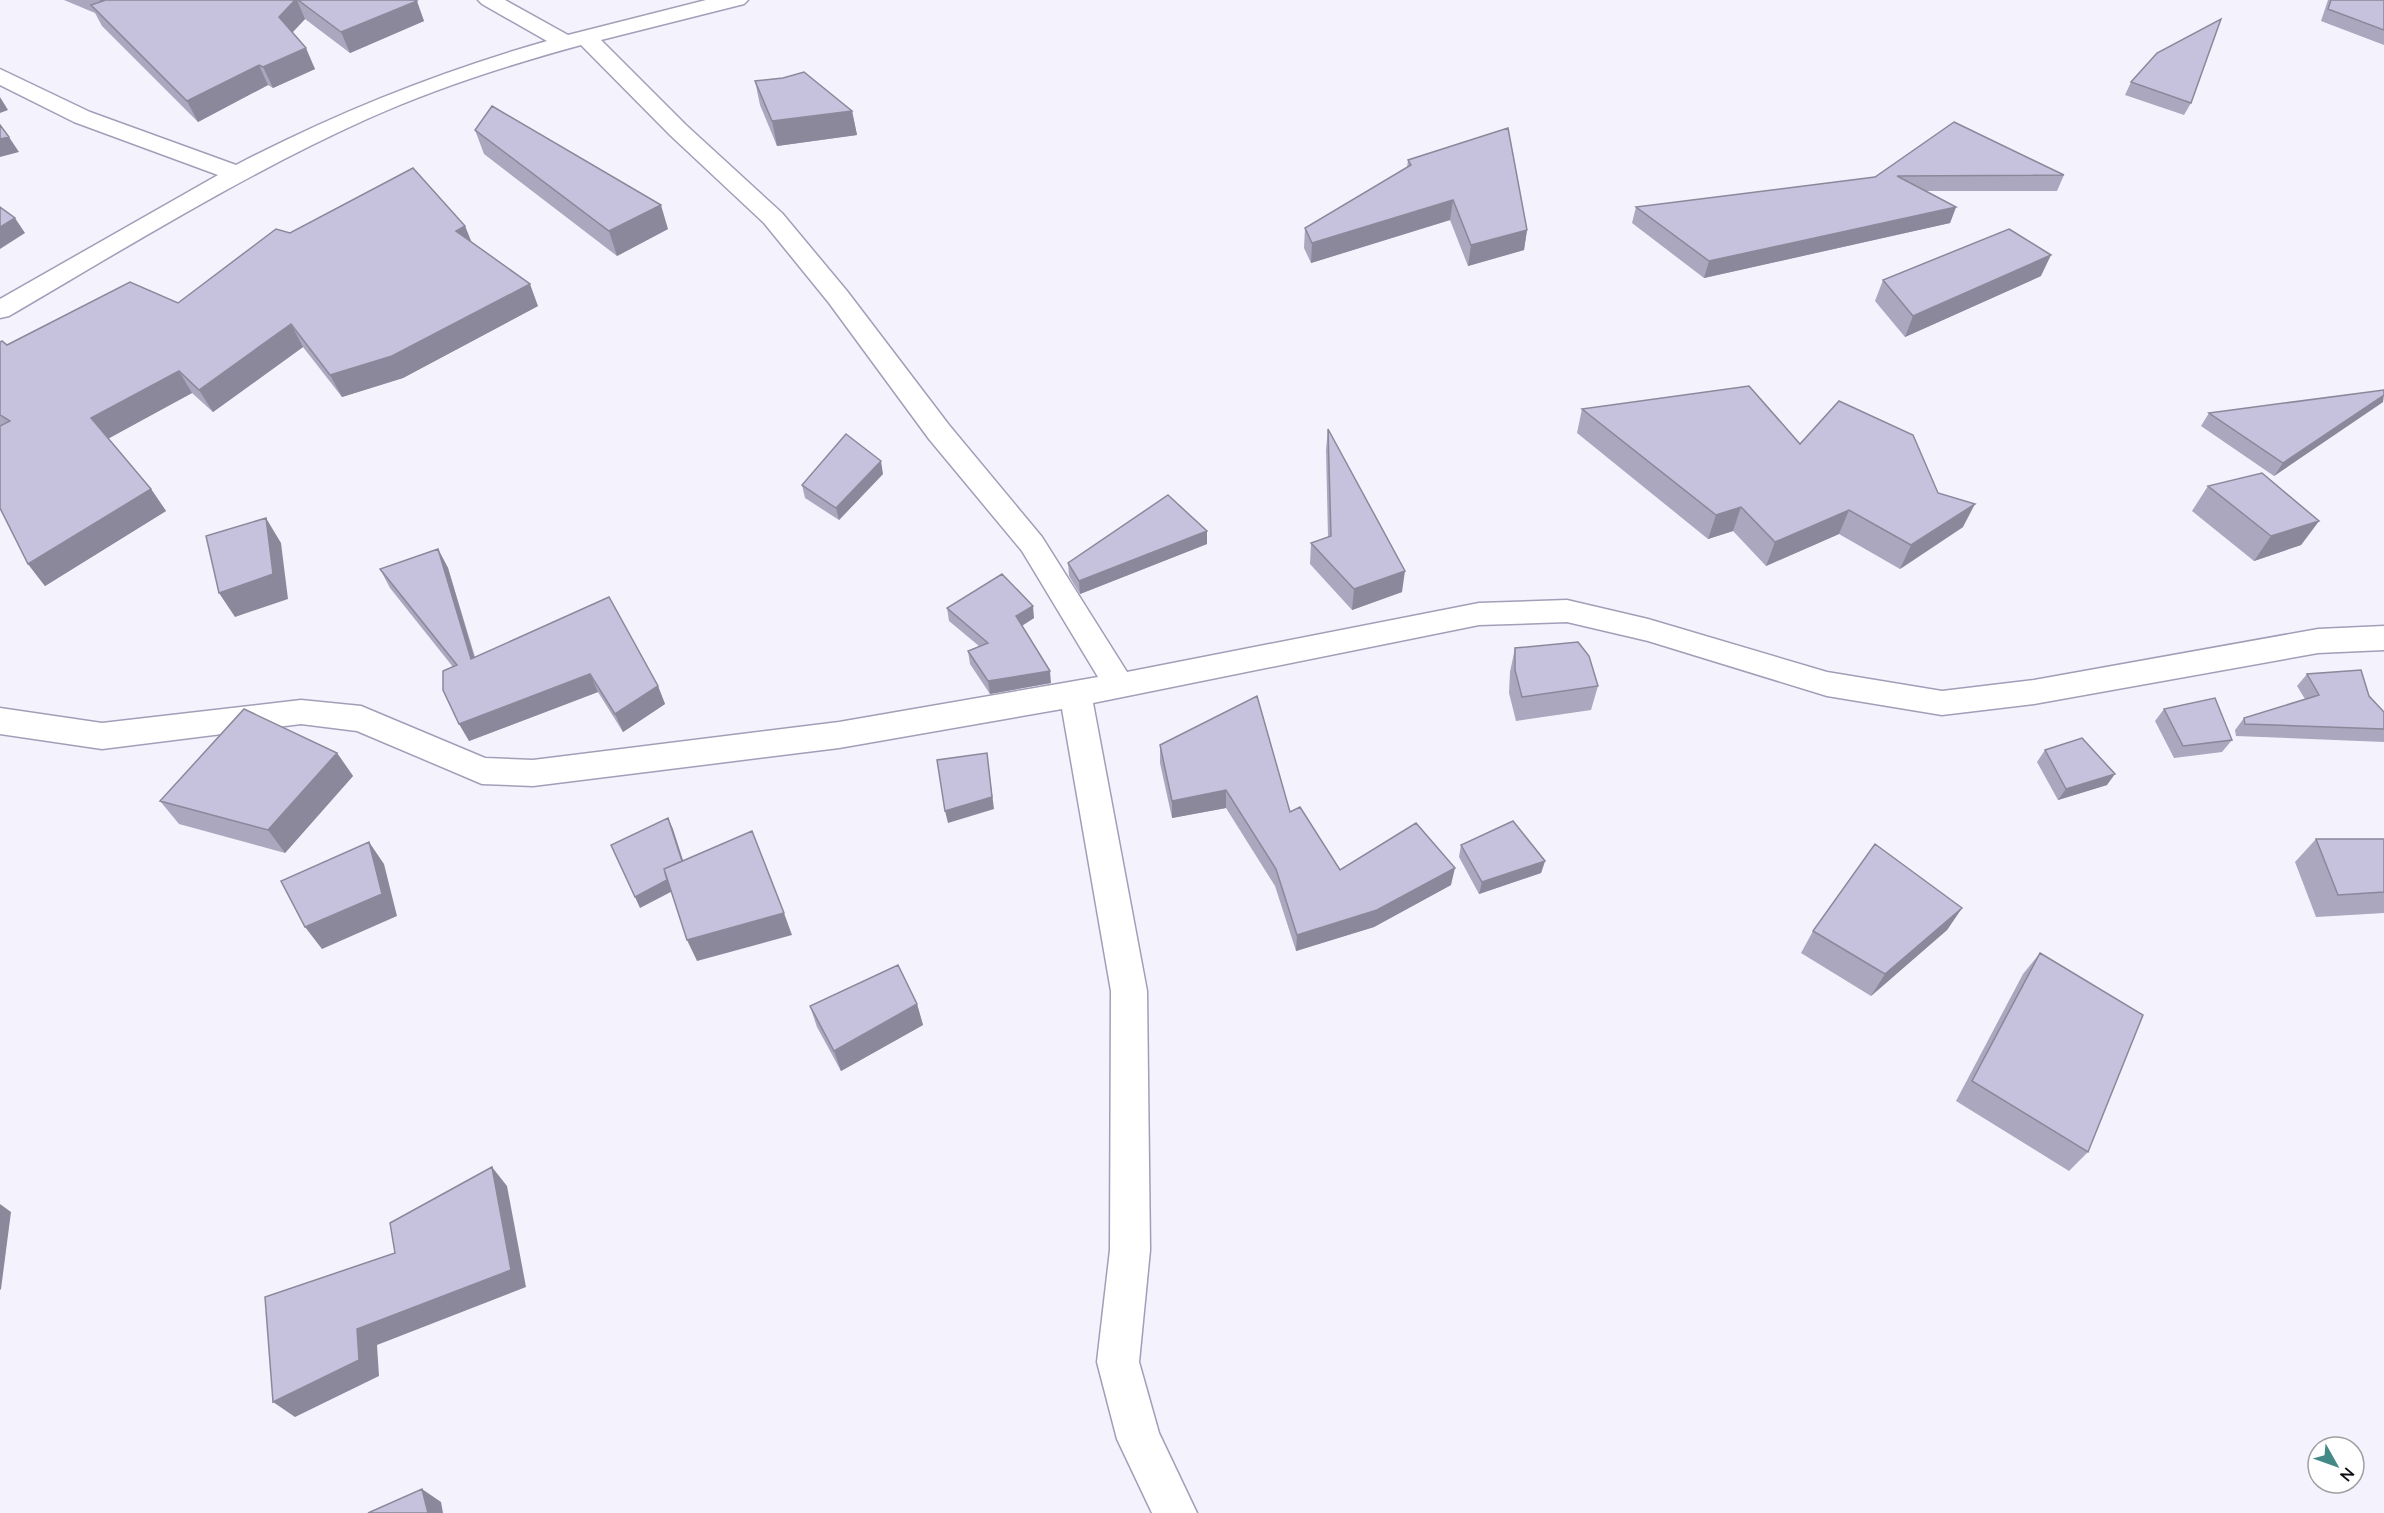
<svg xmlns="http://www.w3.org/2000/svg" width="2384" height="1513" viewBox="0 0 2384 1513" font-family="Mulish,sans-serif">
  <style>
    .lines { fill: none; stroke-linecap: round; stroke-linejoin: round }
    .minor-casing { stroke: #a29eb8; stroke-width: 3 }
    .minor { fill: #fff; fill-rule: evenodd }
    .wall { fill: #aaa7be }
    .shaded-wall { fill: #8b889b }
    .building { fill: #c6c2dd; stroke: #8b889b; stroke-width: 1.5 }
  </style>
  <rect width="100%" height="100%" fill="#f4f2fd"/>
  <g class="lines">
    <g class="minor-casing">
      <path id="minor" d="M 478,0 L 505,0 L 568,35 L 706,0 L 748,0 L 744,4 L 601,40 L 686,125 L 782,213 L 847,291 L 949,425 L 1042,537 L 1127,672 L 1479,603 L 1567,600 L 1648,619 L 1827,672 L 1942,691 L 2034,680 L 2318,629 L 2384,626 L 2384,650 L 2318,653 L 2034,704 L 1942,715 L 1827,696 L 1648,641 L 1567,622 L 1479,625 L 1093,703 L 1147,991 L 1150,1250 L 1139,1362 L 1159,1433 L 1197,1513 L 1152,1513 L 1117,1439 L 1097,1362 L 1110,1250 L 1111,991 L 1062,709 L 839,748 L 533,786 L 482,784 L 357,731 L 301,724 L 102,749 L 0,734 L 0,708 L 102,723 L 301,700 L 361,706 L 485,758 L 533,760 L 839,722 L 1098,677 L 1022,551 L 929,439 L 829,303 L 764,223 L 670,135 L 581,45 C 508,65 436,88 367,119 C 243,175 127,247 9,316 L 0,318 L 0,299 L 218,175 L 74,122 L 0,85 L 0,69 L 90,112 L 236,165 C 336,113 438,72 547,41 L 482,4 Z"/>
    </g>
    <use href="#minor" class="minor"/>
  </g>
  <path class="wall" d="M 64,0 L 415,0 L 424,21 L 350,53 L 305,19 L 292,33 L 315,69 L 273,88 L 268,85 L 198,122 L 102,26 L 95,13 Z
    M 2328,0 L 2384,0 L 2384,45 L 2321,21 Z
    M 755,81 L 852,111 L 857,135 L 777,146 L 760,105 Z
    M 2131,82 L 2191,103 L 2184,115 L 2125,95 Z
    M 1954,122 L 2064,175 L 2057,191 L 1927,191 L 1956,207 L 1950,223 L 1704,278 L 1632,223 L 1636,207 L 1875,177 Z
    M 475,130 L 668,229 L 617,256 L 484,154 Z
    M 1408,160 L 1527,230 L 1524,250 L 1468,266 L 1450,220 L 1311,263 L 1304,248 L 1305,228 L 1407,168 Z
    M 465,226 L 472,243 L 538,306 L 403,378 L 342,397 L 303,347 L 213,412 L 192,393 L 108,438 L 151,489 L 166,511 L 45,586 L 28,564 L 0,508 L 0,342 L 7,345 L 178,303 L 290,233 Z
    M 2041,276 L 1905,337 L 1875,301 L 1883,280 Z
    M 2383,402 L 2274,476 L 2201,426 L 2209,413 Z
    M 1582,409 L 1800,444 L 1938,493 L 1963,527 L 1900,569 L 1839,534 L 1766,566 L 1733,531 L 1708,539 L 1577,433 Z
    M 1328,429 L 1402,592 L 1352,610 L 1310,564 L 1311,543 L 1328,537 L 1326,450 Z
    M 883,474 L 839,520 L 805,498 L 802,485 Z
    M 2208,486 L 2319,521 L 2301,545 L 2254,561 L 2192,511 Z
    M 1207,531 L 1207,544 L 1080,594 L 1069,576 L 1068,563 Z
    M 438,549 L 448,568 L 475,657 L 658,686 L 665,704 L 623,732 L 598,692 L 469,741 L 453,667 L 390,588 L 380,569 Z
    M 947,608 L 1034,618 L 1022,626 L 1051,683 L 990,694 L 970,664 L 968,651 L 979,646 L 949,621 Z
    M 1515,648 L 1598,686 L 1591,710 L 1516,721 L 1509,693 L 1510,672 Z
    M 2307,674 L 2369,696 L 2384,712 L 2384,742 L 2236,736 L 2235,730 L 2244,718 L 2305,699 L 2297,686 Z
    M 2164,709 L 2232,740 L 2222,752 L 2174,758 L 2155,721 Z
    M 1160,745 L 1290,812 L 1340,870 L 1451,885 L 1374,927 L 1296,951 L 1275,886 L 1226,808 L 1172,818 L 1160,763 Z
    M 2045,750 L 2107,785 L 2058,800 L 2037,762 Z
    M 337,753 L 353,776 L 285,853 L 179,824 L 160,801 Z
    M 2316,839 L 2384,839 L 2384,913 L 2316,917 L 2295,862 Z
    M 1461,845 L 1545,861 L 1541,873 L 1479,894 L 1459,857 Z
    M 1962,908 L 1947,930 L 1871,996 L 1801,953 L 1813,931 Z
    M 2040,953 L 2088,1152 L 2069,1171 L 1956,1101 L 2023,974 Z
    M 917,1004 L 923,1025 L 841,1071 L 817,1027 L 810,1006 Z"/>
  <path class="shaded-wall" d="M 295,0 L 297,0 L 305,19 L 288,37 L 279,17 Z
    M 417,1 L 424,21 L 350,53 L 341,32 Z
    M 306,48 L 315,69 L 273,88 L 263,67 Z
    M 259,65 L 268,85 L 198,122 L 187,101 Z
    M 0,97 L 8,110 L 0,113 Z
    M 852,111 L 857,135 L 777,146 L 772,121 Z
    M 9,137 L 19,152 L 0,157 L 0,139 Z
    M 1453,200 L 1450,220 L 1311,263 L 1312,243 Z
    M 661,205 L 668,229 L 617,256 L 609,231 Z
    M 1956,207 L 1950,223 L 1704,278 L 1709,261 Z
    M 15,218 L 25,233 L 0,249 L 0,227 Z
    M 465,226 L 474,249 L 456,231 Z
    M 1527,230 L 1524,250 L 1468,266 L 1471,245 Z
    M 2051,255 L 2041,276 L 1905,337 L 1913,316 Z
    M 530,284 L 538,306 L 403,378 L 342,397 L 330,375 Z
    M 291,324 L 303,347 L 213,412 L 199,390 Z
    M 179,371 L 192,393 L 106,440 L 91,418 Z
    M 2384,395 L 2383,402 L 2274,476 L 2283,463 Z
    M 881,461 L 883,474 L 839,520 L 836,508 Z
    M 151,489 L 166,511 L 45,586 L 28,564 Z
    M 1975,504 L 1963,527 L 1900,569 L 1911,545 Z
    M 1741,507 L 1733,531 L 1708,539 L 1716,515 Z
    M 1849,510 L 1839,534 L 1766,566 L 1775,542 Z
    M 266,518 L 281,543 L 288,599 L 235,617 L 219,593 Z
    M 2319,521 L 2301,545 L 2254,561 L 2271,536 Z
    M 1207,531 L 1207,544 L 1080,594 L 1079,581 Z
    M 438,549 L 448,568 L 480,677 L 471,659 Z
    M 1405,571 L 1402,592 L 1352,610 L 1354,589 Z
    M 1033,606 L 1034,618 L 1018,628 L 1016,616 Z
    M 1050,671 L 1051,683 L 990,694 L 988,681 Z
    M 590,674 L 598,692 L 469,741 L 459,724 Z
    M 658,686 L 665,704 L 623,732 L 615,714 Z
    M 337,753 L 353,776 L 285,853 L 268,830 Z
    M 987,753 L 994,809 L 948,823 L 945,811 Z
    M 2115,774 L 2107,785 L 2058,800 L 2066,789 Z
    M 1226,790 L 1226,808 L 1172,818 L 1172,801 Z
    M 668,818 L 673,829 L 690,882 L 640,908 L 635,897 Z
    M 369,842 L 384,864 L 397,916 L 322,949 L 305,927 Z
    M 1545,861 L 1541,873 L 1479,894 L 1482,882 Z
    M 1455,868 L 1451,885 L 1374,927 L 1296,951 L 1297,935 Z
    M 1962,908 L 1947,930 L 1871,996 L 1885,974 Z
    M 784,913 L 792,935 L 697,961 L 687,940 Z
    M 917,1004 L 923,1025 L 841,1071 L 834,1051 Z
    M 492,1167 L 507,1186 L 526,1287 L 377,1345 L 379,1376 L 295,1417 L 273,1402 L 357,1329 Z
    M 0,1204 L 11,1212 L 1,1289 L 0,1290 Z
    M 422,1489 L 441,1502 L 443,1513 L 428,1513 Z"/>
  <path class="building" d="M 100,0 L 295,0 L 279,17 L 306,48 L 263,67 L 259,65 L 187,101 L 91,5 L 103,1 Z
    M 298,0 L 415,0 L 417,1 L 341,32 Z
    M 2331,0 L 2384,0 L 2384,30 L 2328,9 Z
    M 2221,19 L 2191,103 L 2131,82 L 2157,53 Z
    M 804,72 L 852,111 L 772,121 L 755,81 L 783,78 Z
    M 492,106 L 661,205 L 609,231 L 475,130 Z
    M 1954,122 L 2064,175 L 1897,176 L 1956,207 L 1709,261 L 1636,207 L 1875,177 Z
    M 0,125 L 9,137 L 0,139 Z
    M 1508,128 L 1527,230 L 1471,245 L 1453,200 L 1312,243 L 1305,228 L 1411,165 L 1408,160 Z
    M 413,168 L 465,226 L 456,231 L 530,284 L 392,356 L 330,375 L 291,324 L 199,390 L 179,371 L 91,418 L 151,489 L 28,564 L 0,508 L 0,426 L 10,421 L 0,415 L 0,342 L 2,341 L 7,345 L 130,282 L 178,303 L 276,229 L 290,233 Z
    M 0,207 L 15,218 L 0,227 Z
    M 2009,229 L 2051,255 L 1913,316 L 1883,280 Z
    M 1749,386 L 1800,444 L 1839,401 L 1913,435 L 1938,493 L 1975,504 L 1911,545 L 1849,510 L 1775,542 L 1741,507 L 1716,515 L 1582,409 Z
    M 2384,390 L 2384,395 L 2283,463 L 2209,413 Z
    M 1328,429 L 1405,571 L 1354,589 L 1311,543 L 1331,536 Z
    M 846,434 L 881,461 L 836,508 L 802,485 Z
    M 2262,473 L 2319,521 L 2271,536 L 2208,486 Z
    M 1168,495 L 1207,531 L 1079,581 L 1068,563 Z
    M 266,518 L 273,574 L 219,593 L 206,536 Z
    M 438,549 L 471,659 L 609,597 L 658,686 L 615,714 L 590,674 L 459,724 L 443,690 L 443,671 L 457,665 L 380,569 Z
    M 1002,574 L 1033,606 L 1016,616 L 1050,671 L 988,681 L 968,651 L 988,643 L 947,608 Z
    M 1578,642 L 1589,656 L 1598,686 L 1522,697 L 1515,670 L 1515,648 Z
    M 2361,670 L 2369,696 L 2384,712 L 2384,729 L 2245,724 L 2244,718 L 2319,695 L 2307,674 Z
    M 1257,696 L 1290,812 L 1300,807 L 1340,870 L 1416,823 L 1455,868 L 1377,910 L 1297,935 L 1276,869 L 1226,790 L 1172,801 L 1160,745 Z
    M 2215,698 L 2232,740 L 2183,746 L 2164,709 Z
    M 244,709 L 337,753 L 268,830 L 160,801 Z
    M 2082,738 L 2115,774 L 2066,789 L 2045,750 Z
    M 987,753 L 992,797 L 945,811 L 937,760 Z
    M 668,818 L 682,861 L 664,869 L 667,880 L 635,897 L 611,845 Z
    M 1513,821 L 1545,861 L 1482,882 L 1461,845 Z
    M 752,831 L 784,913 L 687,940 L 664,869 Z
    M 2316,839 L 2384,839 L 2384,892 L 2338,895 Z
    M 369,842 L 382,894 L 305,927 L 281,881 Z
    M 1875,844 L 1962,908 L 1885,974 L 1813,931 Z
    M 2040,953 L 2143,1015 L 2088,1152 L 1972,1081 Z
    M 898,965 L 917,1004 L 834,1051 L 810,1006 Z
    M 492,1167 L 511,1270 L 357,1329 L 359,1360 L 273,1402 L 265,1297 L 395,1253 L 390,1223 Z
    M 422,1489 L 428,1513 L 368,1513 Z"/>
  <g transform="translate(2336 1465) rotate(130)"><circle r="28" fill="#ffffff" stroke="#9f9fa2" stroke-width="1.5"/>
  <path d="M0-4.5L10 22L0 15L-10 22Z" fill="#438a87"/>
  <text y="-9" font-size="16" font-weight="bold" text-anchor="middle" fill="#0f0e17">N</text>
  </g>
</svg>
